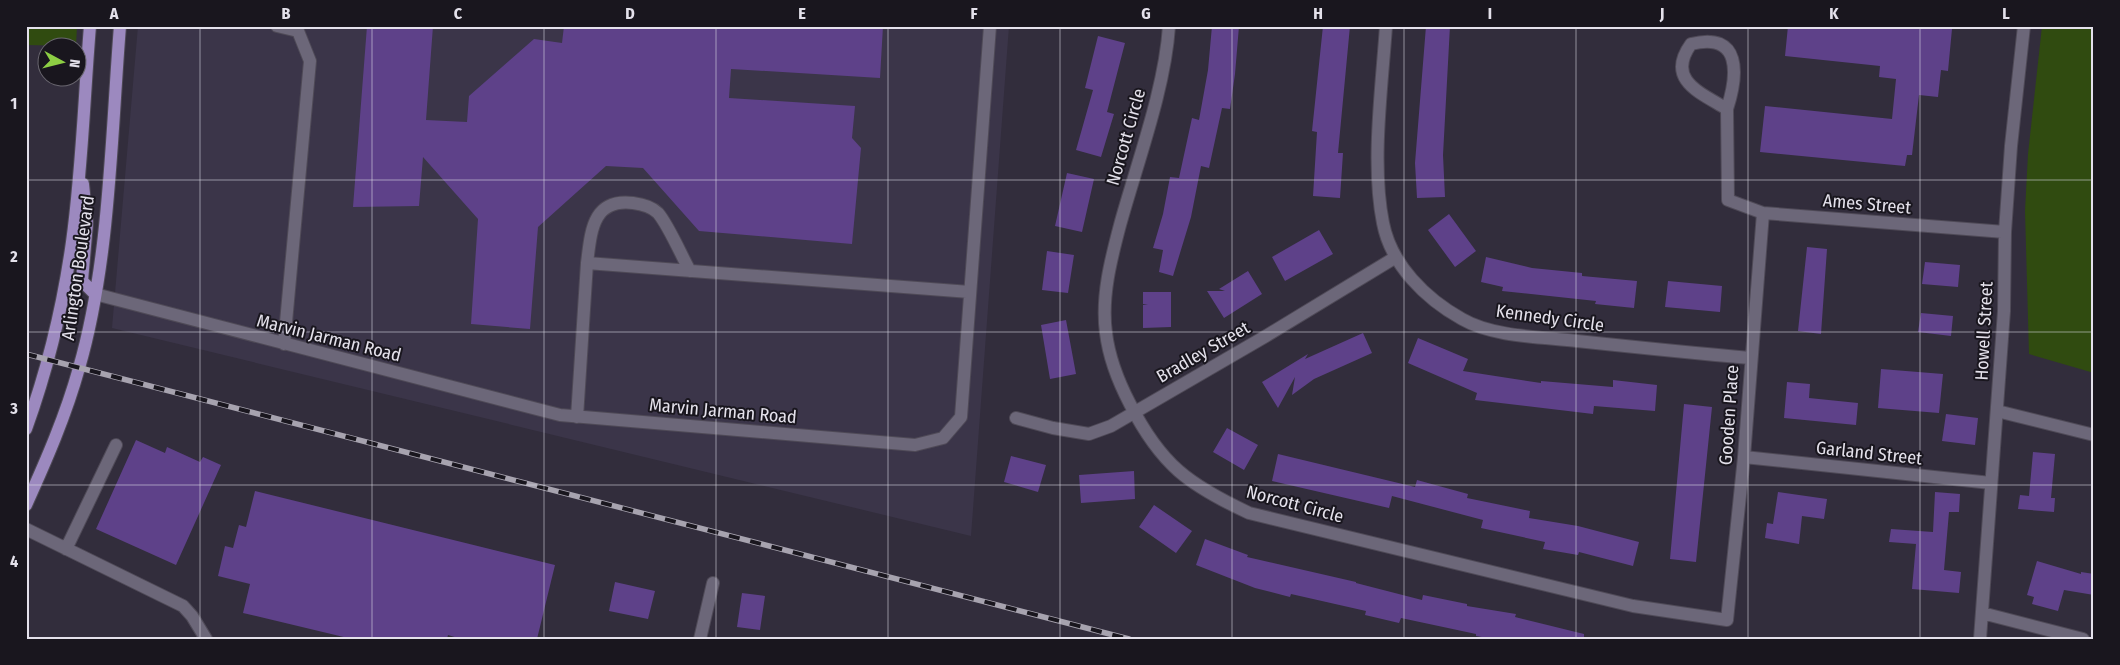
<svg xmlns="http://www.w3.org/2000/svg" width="2120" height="665" viewBox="0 0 2120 665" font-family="'Fira Sans Condensed',sans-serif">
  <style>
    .built { fill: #3b3549 }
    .green { fill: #304b10 }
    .building { fill: #5e4189 }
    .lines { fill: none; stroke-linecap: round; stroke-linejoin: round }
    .minor-casing { stroke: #4f4a57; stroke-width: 14 }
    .major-casing { stroke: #4f4a57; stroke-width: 14 }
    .minor { stroke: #6c6779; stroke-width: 12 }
    .major { stroke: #9c89bf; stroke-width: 12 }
    .rail-casing { stroke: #a7a3af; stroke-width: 5.5 }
    .rail { stroke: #19161e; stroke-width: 4; stroke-dasharray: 11; stroke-linecap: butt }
    .grid { fill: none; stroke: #e4e1eb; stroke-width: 1; stroke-opacity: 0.55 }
    .labels { text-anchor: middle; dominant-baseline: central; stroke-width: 4; stroke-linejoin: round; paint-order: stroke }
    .street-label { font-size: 18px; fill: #e4e1eb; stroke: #19161e }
    .neatline { fill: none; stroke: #e4e1eb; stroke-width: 2 }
    .grid-label { font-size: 16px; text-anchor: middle; font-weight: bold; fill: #e4e1eb }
  </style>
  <rect width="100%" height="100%" fill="#322d3c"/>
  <path class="built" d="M 138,26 L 1009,26 L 971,536 L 112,328 Z"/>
  <path class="green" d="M 26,26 L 77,26 L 76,46 L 26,45 Z
    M 2042,26 L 2094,26 L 2094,373 L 2029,354 L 2025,211 L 2028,154 Z"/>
  <path class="building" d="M 367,26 L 433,26 L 426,120 L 467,122 L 469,96 L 534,39 L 562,43 L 564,26 L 883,26 L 880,78 L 731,69 L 729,98 L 855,106 L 852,138 L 861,148 L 852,244 L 699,231 L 643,168 L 606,166 L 538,227 L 530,329 L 471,324 L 478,219 L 423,157 L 419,206 L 353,207 Z
    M 1212,26 L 1239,26 L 1235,74 L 1230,109 L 1222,108 L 1209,168 L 1201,166 L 1191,217 L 1173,276 L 1159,272 L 1163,250 L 1153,248 L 1163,214 L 1170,177 L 1179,178 L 1192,118 L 1199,120 L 1208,70 Z
    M 1323,26 L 1350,26 L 1338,153 L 1343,153 L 1340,198 L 1313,196 L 1317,132 L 1312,131 Z
    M 1426,26 L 1450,26 L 1443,155 L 1445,197 L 1417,198 L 1415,163 Z
    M 1788,26 L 1946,26 L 1946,29 L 1952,29 L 1948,71 L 1941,70 L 1938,97 L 1919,95 L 1912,155 L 1907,155 L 1905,166 L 1760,152 L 1765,106 L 1892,119 L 1896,79 L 1879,77 L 1880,66 L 1785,56 Z
    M 1098,36 L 1125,43 L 1107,112 L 1114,114 L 1101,157 L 1076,150 L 1093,90 L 1085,88 Z
    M 1067,173 L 1094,179 L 1082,232 L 1055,226 Z
    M 1449,214 L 1476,251 L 1455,267 L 1428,230 Z
    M 1319,230 L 1333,254 L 1285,281 L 1272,257 Z
    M 1807,247 L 1827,249 L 1821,334 L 1798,331 Z
    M 1047,251 L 1074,255 L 1068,293 L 1042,290 Z
    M 1486,257 L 1532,268 L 1582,273 L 1582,276 L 1637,281 L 1634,308 L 1595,304 L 1596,301 L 1502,291 L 1503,287 L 1481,282 Z
    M 1925,262 L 1960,265 L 1958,287 L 1922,284 Z
    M 1248,271 L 1262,294 L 1224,318 L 1207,291 L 1225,291 L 1219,289 Z
    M 1668,281 L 1722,286 L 1720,312 L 1665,307 Z
    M 1143,292 L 1171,292 L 1171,327 L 1143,328 L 1143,305 L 1148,304 L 1143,304 Z
    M 1921,313 L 1953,316 L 1951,336 L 1918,332 Z
    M 1066,320 L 1076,374 L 1050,379 L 1041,325 Z
    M 1363,333 L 1372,353 L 1314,379 L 1292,395 L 1295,377 L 1278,408 L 1262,382 L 1308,354 L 1305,359 Z
    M 1418,338 L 1468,359 L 1463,371 L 1541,383 L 1541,381 L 1613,387 L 1613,380 L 1657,385 L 1655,411 L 1594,406 L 1593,414 L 1475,400 L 1477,393 L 1408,363 Z
    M 1881,369 L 1943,374 L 1939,413 L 1878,408 Z
    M 1787,382 L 1810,384 L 1809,398 L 1858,403 L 1856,425 L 1784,418 Z
    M 1684,404 L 1712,407 L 1696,562 L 1670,559 Z
    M 1946,414 L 1978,418 L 1975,445 L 1942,441 Z
    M 1227,428 L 1258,445 L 1244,470 L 1213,452 Z
    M 136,440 L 165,453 L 167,447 L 200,462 L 203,457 L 221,465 L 176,565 L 96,529 Z
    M 2033,452 L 2055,454 L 2051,498 L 2055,498 L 2054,512 L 2018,509 L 2020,495 L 2029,496 Z
    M 1278,454 L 1415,487 L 1417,480 L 1468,494 L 1467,498 L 1530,511 L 1529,518 L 1578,526 L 1639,542 L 1633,566 L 1579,552 L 1578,555 L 1543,549 L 1545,542 L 1481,528 L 1483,520 L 1392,496 L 1389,508 L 1272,481 Z
    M 1011,456 L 1046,465 L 1038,492 L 1004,482 Z
    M 1134,471 L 1135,499 L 1081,503 L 1079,475 Z
    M 255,491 L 555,565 L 537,639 L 461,639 L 448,635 L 447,639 L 352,639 L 243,613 L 250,584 L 218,576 L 225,546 L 233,548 L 239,525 L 246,527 Z
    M 1778,492 L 1827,499 L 1824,519 L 1802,516 L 1799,544 L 1765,538 L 1767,523 L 1773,524 Z
    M 1935,492 L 1960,494 L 1959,512 L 1949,512 L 1944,570 L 1961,572 L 1959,593 L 1912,589 L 1916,544 L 1889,542 L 1891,529 L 1933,532 Z
    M 1154,505 L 1192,531 L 1176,553 L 1139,527 Z
    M 1205,539 L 1248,555 L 1247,557 L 1356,582 L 1356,583 L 1422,600 L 1423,595 L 1467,604 L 1467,606 L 1516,614 L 1515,617 L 1584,634 L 1584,639 L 1493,639 L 1476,636 L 1476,634 L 1401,618 L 1399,623 L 1365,615 L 1366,611 L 1291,594 L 1290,597 L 1255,588 L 1196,565 Z
    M 2037,561 L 2081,574 L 2081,572 L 2094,574 L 2094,595 L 2064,590 L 2058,611 L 2032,604 L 2034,597 L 2027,595 Z
    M 615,582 L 655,591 L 648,619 L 609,611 Z
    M 742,593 L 765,596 L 760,630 L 737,627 Z"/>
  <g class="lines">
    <g class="minor-casing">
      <path id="minor" d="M 277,26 L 298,31 L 310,61 L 284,344
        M 1169,26 C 1165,89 1137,163 1120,225 C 1111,259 1101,297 1106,333 C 1109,358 1118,381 1130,404 C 1161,465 1189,485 1249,513 L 1633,606 L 1727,620 L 1744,457 L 1763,213
        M 1386,26 C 1382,86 1371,164 1383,223 C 1391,265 1426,299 1462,319 C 1493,337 1542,337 1577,341 C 1634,347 1692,353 1750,358
        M 1727,109 C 1738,75 1742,31 1691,44 C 1665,80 1701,93 1727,109 L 1728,200 L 1763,213 L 2005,232
        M 587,263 C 591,232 592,198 633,203 C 641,204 652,207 658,213 C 669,226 681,255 690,271
        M 95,294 L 560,415 L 915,445 L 943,438 L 961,417 L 990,26
        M 1997,411 L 2094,435
        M 577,417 L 587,263 L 970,292
        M 1016,418 L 1053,428 L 1089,434 L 1111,426 L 1266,336 L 1396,257
        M 1744,457 L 1991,483
        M 26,529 L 183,606 L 192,616 L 206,639
        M 66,549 L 116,445
        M 1982,613 L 2083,639
        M 700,639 L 713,583
        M 1980,639 L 2004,311 L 2005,232 L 2011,146 L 2024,26"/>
    </g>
    <g class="major-casing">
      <path id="major" d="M 83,184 L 87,223 L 82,281 L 95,294
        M 26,429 C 48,368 63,306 72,242 C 82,171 84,98 90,26
        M 26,505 C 46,461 66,415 79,368 C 110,261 111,137 120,26"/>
    </g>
    <use href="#minor" class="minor"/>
    <use href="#major" class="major"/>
    <g class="rail-casing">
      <path id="rail" d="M 26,354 L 1129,639"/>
    </g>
    <use href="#rail" class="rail"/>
  </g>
  <path class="grid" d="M 200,26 L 200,639M 372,26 L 372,639M 544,26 L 544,639M 716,26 L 716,639M 888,26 L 888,639M 1060,26 L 1060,639M 1232,26 L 1232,639M 1404,26 L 1404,639M 1576,26 L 1576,639M 1748,26 L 1748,639M 1920,26 L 1920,639M 26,180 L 2094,180M 26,332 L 2094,332M 26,485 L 2094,485"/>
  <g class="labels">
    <g class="street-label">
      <text transform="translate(1126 137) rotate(-74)">Norcott Circle</text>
      <text transform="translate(1867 204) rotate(5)">Ames Street</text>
      <text transform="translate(78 268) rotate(-82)">Arlington Boulevard</text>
      <text transform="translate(1550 318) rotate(8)">Kennedy Circle</text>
      <text transform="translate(1984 331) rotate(-87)">Howell Street</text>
      <text transform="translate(329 338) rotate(14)">Marvin Jarman Road</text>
      <text transform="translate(1203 352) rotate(-30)">Bradley Street</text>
      <text transform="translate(723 411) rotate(5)">Marvin Jarman Road</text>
      <text transform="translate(1729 415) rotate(-86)">Gooden Place</text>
      <text transform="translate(1869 453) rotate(6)">Garland Street</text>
      <text transform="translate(1295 504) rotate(15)">Norcott Circle</text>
    </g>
  </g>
  <rect width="2120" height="665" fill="none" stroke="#19161e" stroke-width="55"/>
  <g transform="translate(62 62) rotate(97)"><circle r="24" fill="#19161e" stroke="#6a6770"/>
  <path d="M0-4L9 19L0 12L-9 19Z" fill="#8dce44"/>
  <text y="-8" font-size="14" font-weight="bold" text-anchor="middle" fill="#e4e1eb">N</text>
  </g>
  <rect x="28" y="28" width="2064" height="610" class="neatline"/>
  <g class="grid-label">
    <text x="114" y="19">A</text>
    <text x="286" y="19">B</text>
    <text x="458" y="19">C</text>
    <text x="630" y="19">D</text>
    <text x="802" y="19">E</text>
    <text x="974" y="19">F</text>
    <text x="1146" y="19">G</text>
    <text x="1318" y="19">H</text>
    <text x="1490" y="19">I</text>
    <text x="1662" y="19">J</text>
    <text x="1834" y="19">K</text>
    <text x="2006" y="19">L</text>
    <text x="14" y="109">1</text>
    <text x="14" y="262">2</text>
    <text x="14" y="414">3</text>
    <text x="14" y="567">4</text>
  </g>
</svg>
